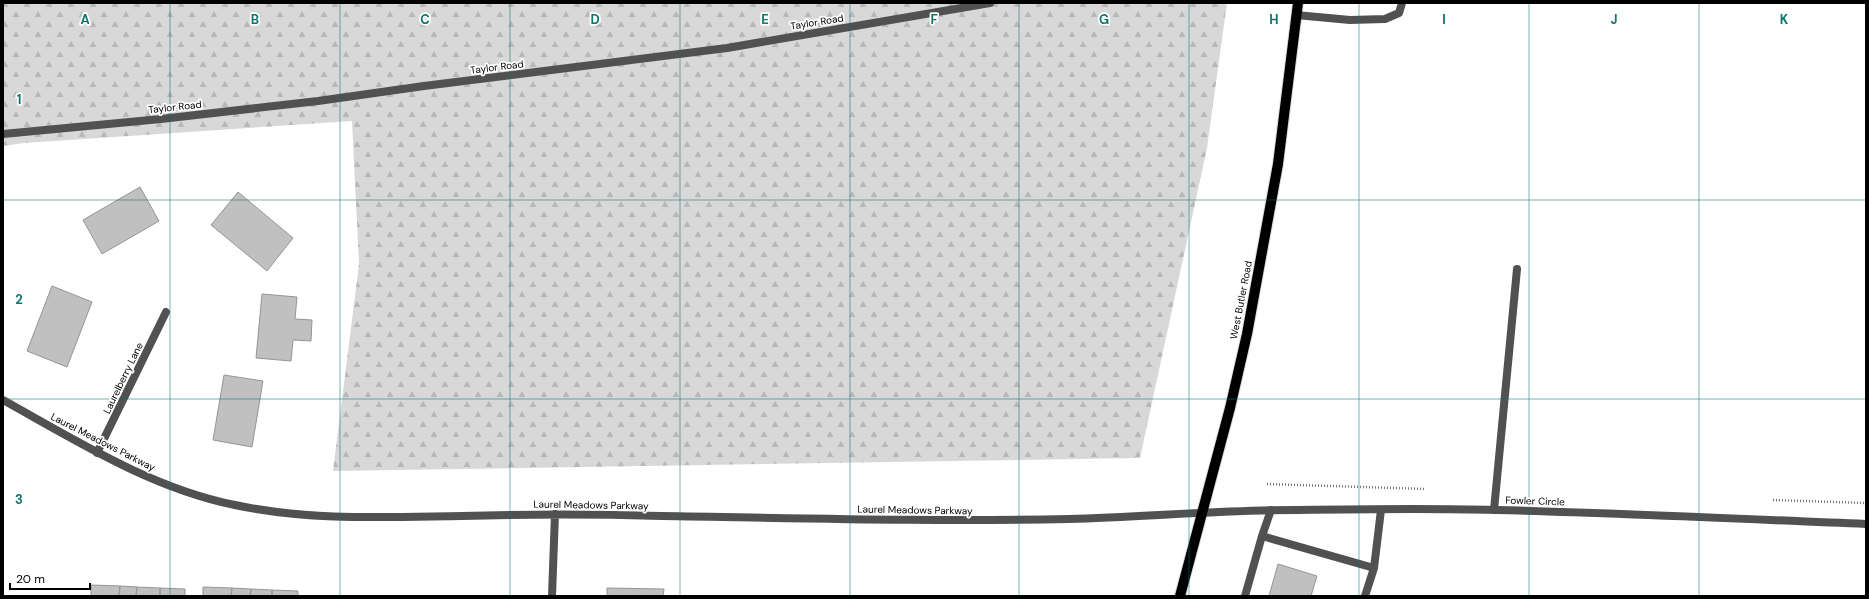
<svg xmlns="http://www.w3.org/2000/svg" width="1869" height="599" viewBox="0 0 1869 599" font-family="'DM Sans',sans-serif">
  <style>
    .forest { fill: url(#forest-firs) }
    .building { fill: #c0c0c0; stroke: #959595 }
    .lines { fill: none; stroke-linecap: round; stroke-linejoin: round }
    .primary-casing { stroke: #dbdbdb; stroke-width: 12 }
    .path { stroke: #737373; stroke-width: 2.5; stroke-dasharray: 1 2; stroke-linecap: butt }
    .service { stroke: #515151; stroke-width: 8 }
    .minor { stroke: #515151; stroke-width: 8 }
    .primary { stroke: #000; stroke-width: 10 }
    .grid { fill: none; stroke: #0f766e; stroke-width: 1; stroke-opacity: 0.55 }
    .labels { text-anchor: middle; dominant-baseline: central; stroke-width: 3.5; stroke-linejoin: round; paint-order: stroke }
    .street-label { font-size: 10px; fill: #000; stroke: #fff }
    .grid-label { font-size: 13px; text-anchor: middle; font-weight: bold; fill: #0f766e; stroke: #fff; stroke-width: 3.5; stroke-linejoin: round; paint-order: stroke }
  </style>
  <defs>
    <pattern id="forest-firs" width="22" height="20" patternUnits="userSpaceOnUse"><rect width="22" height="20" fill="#d8d8d8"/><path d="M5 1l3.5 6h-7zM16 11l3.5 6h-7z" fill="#b8b8b8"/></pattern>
  </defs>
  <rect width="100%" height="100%" fill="#fff"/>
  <path class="forest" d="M 3,3 L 1227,3 L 1207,148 L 1140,458 L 333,471 L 359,264 L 352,121 L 24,143 L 3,146 Z"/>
  <path class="building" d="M 140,187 L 159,221 L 102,254 L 83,220 Z
    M 238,192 L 293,238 L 267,271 L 211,225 Z
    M 52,286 L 92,302 L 67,367 L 27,351 Z
    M 262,294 L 297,297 L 295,319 L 312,320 L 311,341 L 293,340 L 291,361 L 256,358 Z
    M 224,375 L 263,381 L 252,447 L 213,440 Z
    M 1278,564 L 1317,576 L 1311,596 L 1269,596 Z
    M 91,585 L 120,586 L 119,596 L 91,596 Z
    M 120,586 L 137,587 L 136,596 L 119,596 Z
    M 137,587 L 160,588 L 160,596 L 136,596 Z
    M 203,587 L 232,588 L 231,596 L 203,596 Z
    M 160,588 L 185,589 L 185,596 L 160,596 Z
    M 232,588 L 251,589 L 250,596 L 231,596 Z
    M 607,588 L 664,589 L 663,596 L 607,596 Z
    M 251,589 L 272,590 L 272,596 L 250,596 Z
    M 272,590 L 298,591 L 298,596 L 272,596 Z"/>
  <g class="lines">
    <g class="primary-casing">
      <path id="primary" d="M 1180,596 L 1230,408 L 1247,334 L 1278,164 L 1298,3"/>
    </g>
    <path class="path" d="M 1267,484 L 1426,489
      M 1773,500 L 1866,503"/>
    <path class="service" d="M 1296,15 L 1350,20 L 1385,19 L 1399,13 L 1402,3
      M 1494,510 L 1517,269
      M 1262,536 L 1271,510
      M 1374,568 L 1381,510
      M 1245,596 L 1262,536 L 1374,568 L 1365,596"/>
    <path class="minor" d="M 3,134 L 161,119 L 318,101 L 424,86 L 727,48 L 990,3
      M 3,400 C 77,441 151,488 235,505 C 310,521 387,517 462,516 C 529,514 595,514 661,516 C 797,518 933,522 1069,519 C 1145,517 1221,510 1297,510 C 1363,509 1430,508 1496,510 C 1619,513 1743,519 1866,524
      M 97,453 L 166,312
      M 552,596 L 555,514"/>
    <use href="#primary" class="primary"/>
  </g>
  <path class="grid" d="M 170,3 L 170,596M 340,3 L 340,596M 510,3 L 510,596M 680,3 L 680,596M 850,3 L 850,596M 1019,3 L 1019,596M 1189,3 L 1189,596M 1359,3 L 1359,596M 1529,3 L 1529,596M 1699,3 L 1699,596M 3,200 L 1866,200M 3,399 L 1866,399"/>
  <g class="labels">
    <g class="street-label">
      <text transform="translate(817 22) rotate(-9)">Taylor Road</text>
      <text transform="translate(497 67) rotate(-7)">Taylor Road</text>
      <text transform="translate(175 107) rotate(-6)">Taylor Road</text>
      <text transform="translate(1241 300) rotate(-79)">West Butler Road</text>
      <text transform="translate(123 378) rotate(-64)">Laurelberry Lane</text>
      <text transform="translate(103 442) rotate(27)">Laurel Meadows Parkway</text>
      <text transform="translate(1535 501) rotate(2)">Fowler Circle</text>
      <text transform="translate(591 505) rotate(1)">Laurel Meadows Parkway</text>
      <text transform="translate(915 510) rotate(1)">Laurel Meadows Parkway</text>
    </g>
  </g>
  <g class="grid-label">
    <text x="85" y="24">A</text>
    <text x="255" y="24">B</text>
    <text x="425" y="24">C</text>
    <text x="595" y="24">D</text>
    <text x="765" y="24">E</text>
    <text x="934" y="24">F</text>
    <text x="1104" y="24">G</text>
    <text x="1274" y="24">H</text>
    <text x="1444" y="24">I</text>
    <text x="1614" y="24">J</text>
    <text x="1784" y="24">K</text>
    <text x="19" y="104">1</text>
    <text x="19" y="304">2</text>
    <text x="19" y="504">3</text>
  </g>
  <rect width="1869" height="599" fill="none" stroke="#000000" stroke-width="8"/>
  <path d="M10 583v6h80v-6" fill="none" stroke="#000000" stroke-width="2"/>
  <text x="16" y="583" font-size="12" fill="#000000" stroke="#ffffff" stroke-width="3" paint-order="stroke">20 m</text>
</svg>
